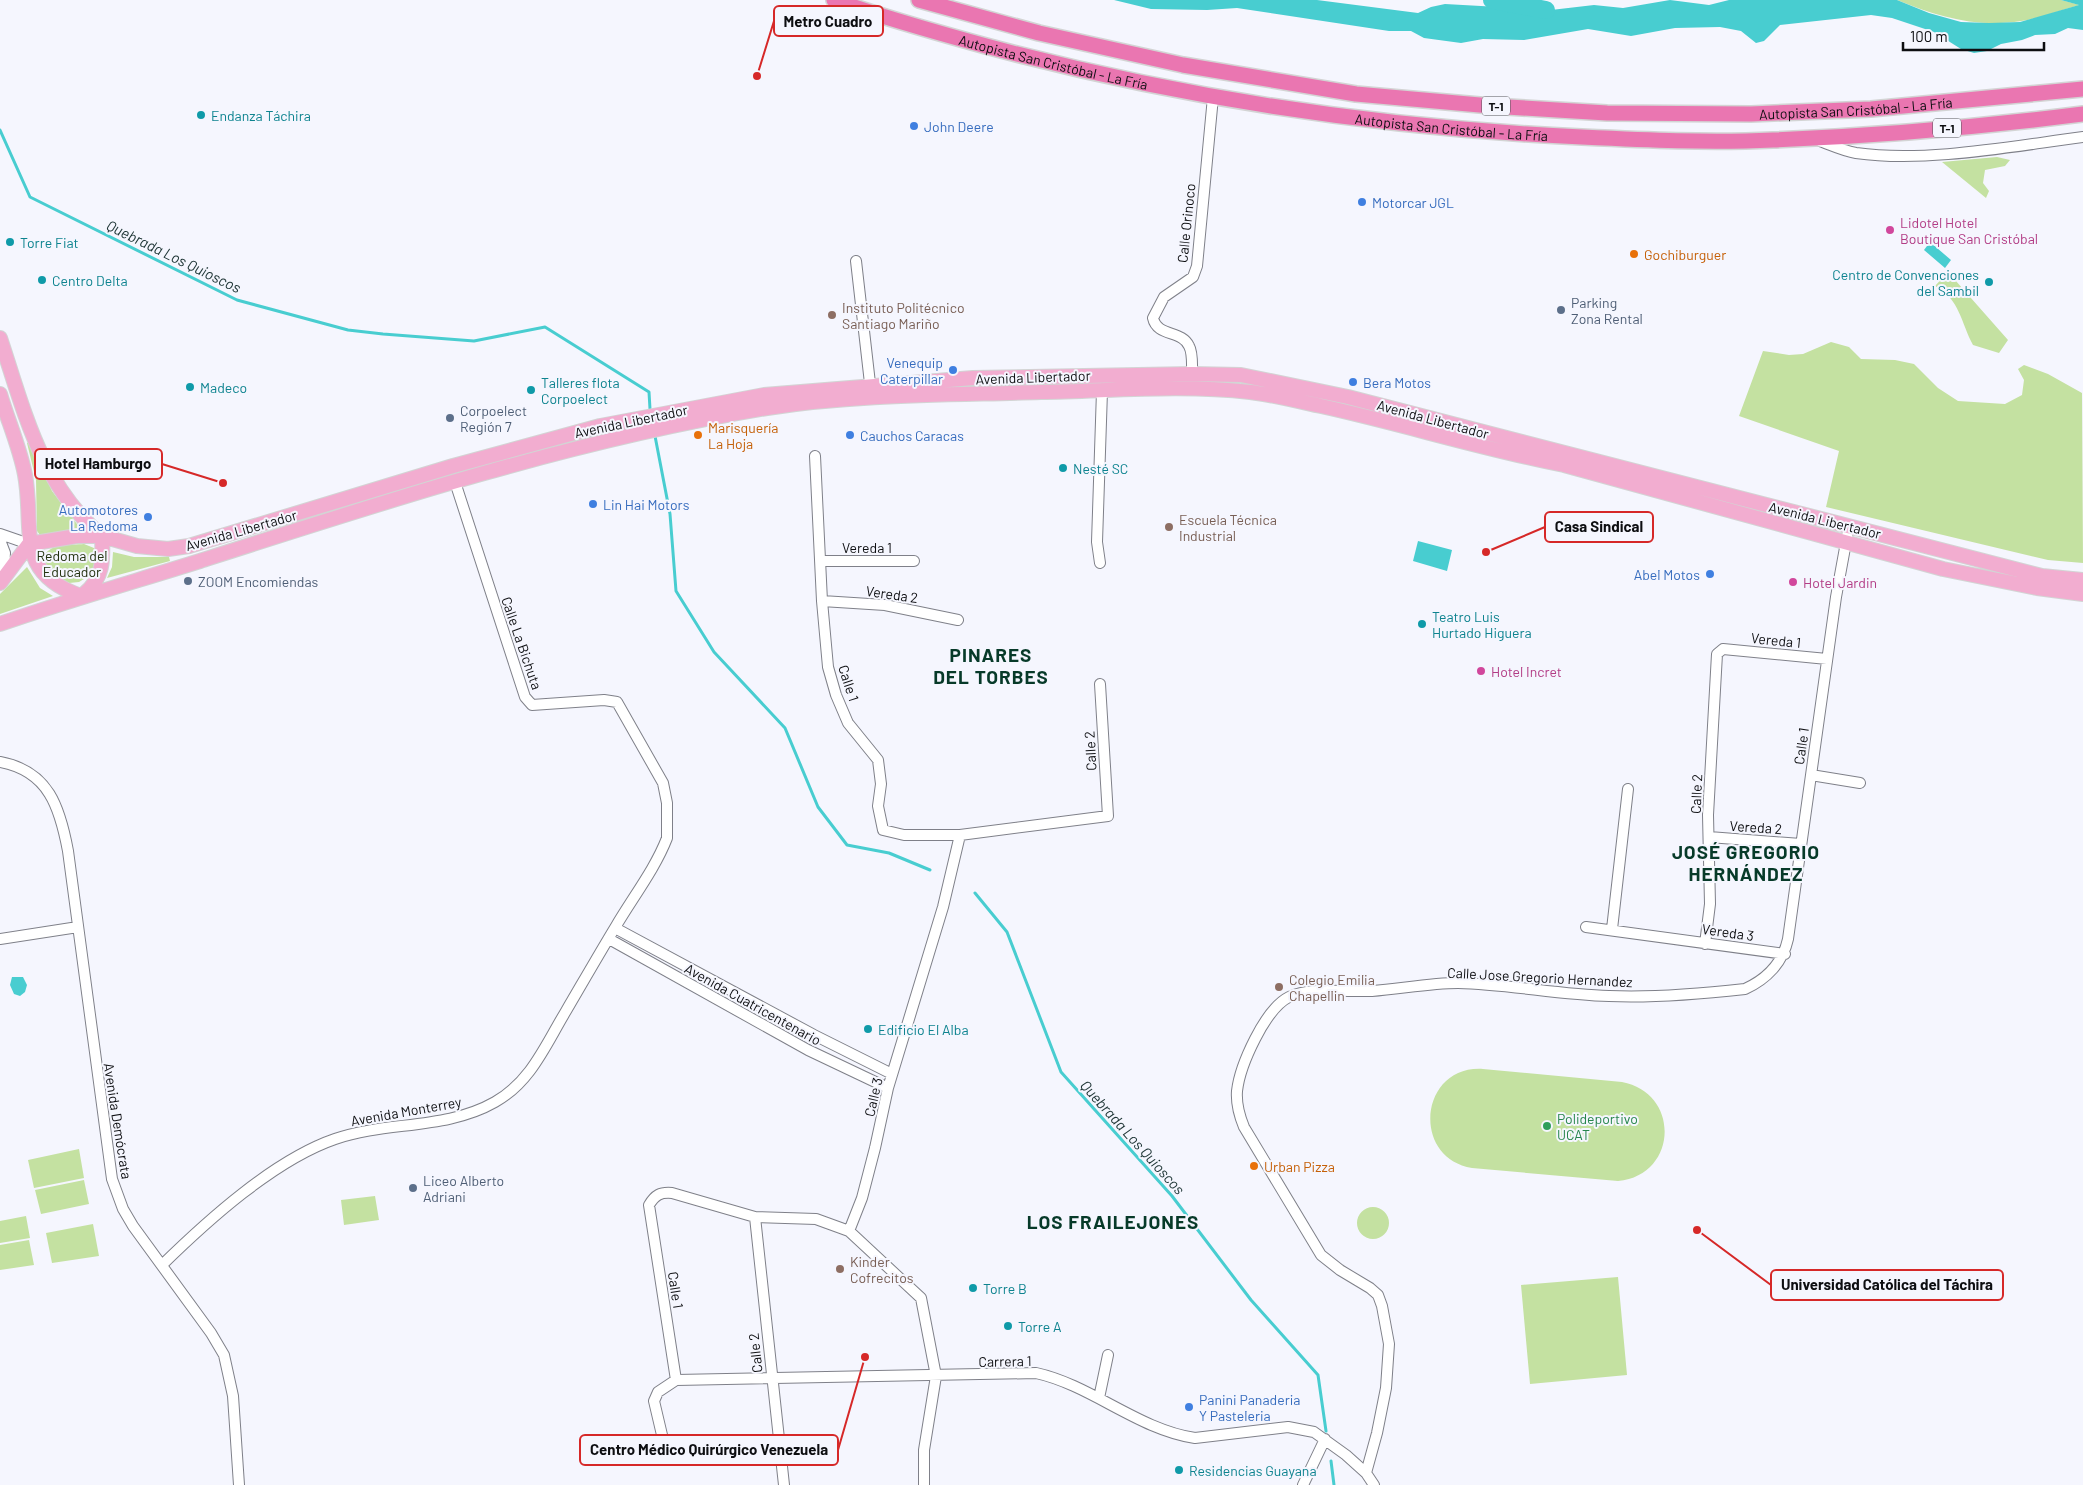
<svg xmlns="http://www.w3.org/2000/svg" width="2083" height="1485" viewBox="0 0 2083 1485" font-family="Barlow,sans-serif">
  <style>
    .green { fill: #c4e1a1 }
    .water { fill: #48cdd0 }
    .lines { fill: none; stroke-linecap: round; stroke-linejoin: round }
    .stream { stroke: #48cdd0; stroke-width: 3 }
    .river { stroke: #48cdd0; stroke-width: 18 }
    .minor-casing { stroke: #7f8089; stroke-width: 12 }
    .major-casing { stroke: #d3d4d4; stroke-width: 16 }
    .highway-casing { stroke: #d3d4d4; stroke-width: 18 }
    .minor { stroke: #fff; stroke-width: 10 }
    .major { stroke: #f2add0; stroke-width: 14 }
    .highway { stroke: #ea76b1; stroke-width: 15 }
    .culture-dot { fill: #0f9aa8; stroke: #f5f6fe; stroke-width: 2 }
    .shop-dot { fill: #3f7fe0; stroke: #f5f6fe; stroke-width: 2 }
    .hotel-dot { fill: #d1479c; stroke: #f5f6fe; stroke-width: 2 }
    .food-dot { fill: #e8710a; stroke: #f5f6fe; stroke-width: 2 }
    .service-dot { fill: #5c6f8a; stroke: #f5f6fe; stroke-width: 2 }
    .education-dot { fill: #8d6e63; stroke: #f5f6fe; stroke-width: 2 }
    .leisure-dot { fill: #2e9e5b; stroke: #f5f6fe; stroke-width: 2 }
    .labels { text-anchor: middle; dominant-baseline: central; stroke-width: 4; stroke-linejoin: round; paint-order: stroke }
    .shield { fill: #f5f6fe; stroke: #535458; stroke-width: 1 }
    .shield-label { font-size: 12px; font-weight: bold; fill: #0d0e11 }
    .street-label { font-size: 14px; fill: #0d0e11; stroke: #f5f6fe }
    .culture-label { font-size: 14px; fill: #0d838f; stroke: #f5f6fe; text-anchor: start }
    .shop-label { font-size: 14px; fill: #366cbe; stroke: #f5f6fe; text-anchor: start }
    .hotel-label { font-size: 14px; fill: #b23c85; stroke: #f5f6fe; text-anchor: start }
    .food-label { font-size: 14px; fill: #c56008; stroke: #f5f6fe; text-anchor: start }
    .service-label { font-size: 14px; fill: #4e5e75; stroke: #f5f6fe; text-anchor: start }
    .education-label { font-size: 14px; fill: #785e54; stroke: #f5f6fe; text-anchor: start }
    .park-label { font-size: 14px; fill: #23310f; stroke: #f5f6fe }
    .leisure-label { font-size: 14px; fill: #27864d; stroke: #f5f6fe; text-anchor: start }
    .water-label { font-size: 15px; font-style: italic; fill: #1c3333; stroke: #f5f6fe }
    .district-label { font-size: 19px; font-weight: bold; letter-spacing: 1px; fill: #073a29; stroke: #f5f6fe }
    .leader { fill: none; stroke: #d62828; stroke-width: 2 }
    .callout-dot { fill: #d62828; stroke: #f5f6fe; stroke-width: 2 }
    .callout { fill: #f5f6fe; stroke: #d62828; stroke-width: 2 }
    .callout-label { font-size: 15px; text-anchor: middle; font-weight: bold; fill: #0d0e11 }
  </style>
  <rect width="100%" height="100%" fill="#f5f6fe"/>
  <path class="green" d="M 1897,0 L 2061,0 L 2080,5 C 2061,10 2041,18 2021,21 C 1977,28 1938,17 1897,0 Z
    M 1997,157 L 2010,160 L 2005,166 L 1985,170 L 1983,183 L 1989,191 L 1986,198 L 1942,162 Z
    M 1948,272 L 2008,340 L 1999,353 L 1973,345 C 1961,323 1960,299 1935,286 Z
    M 1831,342 L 1849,347 L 1861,359 L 1895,360 L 1914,364 L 1938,388 L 1958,401 L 2005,404 L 2022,395 L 2024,380 L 2018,369 L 2024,365 L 2048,374 L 2082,393 L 2083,563 L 2048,560 L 1826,507 L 1839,451 L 1739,416 L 1763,351 L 1789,355 L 1803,354 Z
    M 30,442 L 52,491 L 80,528 L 40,535 L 37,531 L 36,480 L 27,443 Z
    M 84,544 L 94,548 L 98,553 L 94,573 L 79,582 L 69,583 C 57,576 49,571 43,558 C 48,543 71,545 84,544 Z
    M 113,552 L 134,557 L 169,557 L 170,561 L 107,578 L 112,567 Z
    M 27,567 L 40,588 L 53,596 L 0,614 L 0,594 Z
    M 1483,1069 L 1622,1082 C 1681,1093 1678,1175 1618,1181 L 1472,1168 C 1410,1157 1420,1065 1483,1069 Z
    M 79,1149 L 84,1178 L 34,1188 L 28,1160 Z
    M 84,1180 L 89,1204 L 41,1214 L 35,1190 Z
    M 375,1196 L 379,1220 L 344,1225 L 341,1200 Z
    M1357 1223a16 16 0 1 1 32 0a16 16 0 1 1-32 0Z
    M 26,1216 L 30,1238 L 0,1243 L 0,1221 Z
    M 93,1224 L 99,1256 L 52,1263 L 46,1233 Z
    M 29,1240 L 34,1265 L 0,1270 L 0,1245 Z
    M 1618,1277 L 1627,1375 L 1530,1384 L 1521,1285 Z"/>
  <path class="water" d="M 1114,0 L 1317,0 L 1418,13 L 1431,7 L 1445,4 L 1551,10 L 1594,5 L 1623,8 L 1670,0 L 1709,5 L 1729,0 L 1897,0 L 1929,13 L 1961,22 L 1989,23 L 2020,22 L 2079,5 L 2061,0 L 2083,0 L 2083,30 L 2068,28 L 2055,34 L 2035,35 L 2022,40 L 2001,44 L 1987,51 L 1974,53 L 1961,49 L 1934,32 L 1892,18 L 1871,15 L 1780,25 L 1764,41 L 1756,43 L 1741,31 L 1720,27 L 1675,28 L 1631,36 L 1588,29 L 1524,40 L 1483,39 L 1461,43 L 1424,38 L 1411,31 L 1389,31 L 1237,8 L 1207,10 L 1151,9 Z
    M 1930,242 L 1951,260 L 1945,268 L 1924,250 Z
    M 1418,541 L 1452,550 L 1447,571 L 1413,561 Z
    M 12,977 L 23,977 L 27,985 L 25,992 L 20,996 L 14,994 L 10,985 Z"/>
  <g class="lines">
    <path class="stream" d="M 0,130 L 30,197 L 237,300 L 348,330 L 383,334 L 474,341 L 545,327 L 649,392 L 650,409
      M 655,436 L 670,514 L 676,591 L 714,652 L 785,728 L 818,807 L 847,845 L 889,853 L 930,870
      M 975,893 L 1007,932 L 1061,1072 L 1172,1196 L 1251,1300 L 1318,1375 L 1326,1431
      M 1331,1461 L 1334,1485"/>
    <path class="river" d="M 1492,0 L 1546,10"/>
    <g class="minor-casing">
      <path id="minor" d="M 1820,141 C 1831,145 1844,151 1856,153 C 1926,163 2013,146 2083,137
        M 856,261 L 871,392
        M 1192,374 C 1192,366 1193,353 1189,346 C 1182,330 1157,337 1153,318 L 1164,297 L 1193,277 L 1197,266 L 1213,97
        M 815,456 L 822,601 L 828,667 L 836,695 L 848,723 L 878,760 L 881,784 L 878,806 L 883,830 L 904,835 L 960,835 L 1108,816 L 1100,684
        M 0,534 L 29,544
        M 0,540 L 5,553 L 3,578
        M 820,561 L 914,561
        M 1100,563 L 1097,542 L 1102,391
        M 822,601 L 885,605 L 958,620
        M 0,762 C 49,771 60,808 68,851 L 112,1179 L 123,1209 L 133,1226 L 211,1333 L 224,1355 L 233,1396 L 239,1485
        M 1811,775 L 1860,783
        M 1709,837 L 1801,844
        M 1586,927 L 1785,954
        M 615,928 L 814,1035 L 892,1074
        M 1612,929 L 1628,789
        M 0,939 L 78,927
        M 609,939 L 808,1050 L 888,1088
        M 1705,944 L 1710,904 L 1708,815 L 1717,654 L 1723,649 L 1827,659
        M 755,1217 L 784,1485
        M 849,1231 L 862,1198 L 875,1148 L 888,1088 L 943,907 L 960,835
        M 162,1265 C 207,1221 274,1160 335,1139 C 387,1121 446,1130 495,1102 C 531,1082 546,1044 566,1011 C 583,982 599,954 616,926 C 633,897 655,869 667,838 L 667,803 L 663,783 L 617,702 L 604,700 L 532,705 L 525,697 L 455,482
        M 676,1380 L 1036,1373 C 1091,1385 1139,1430 1195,1438 L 1288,1427 L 1314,1432 L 1346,1455 L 1366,1473 L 1374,1485
        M 676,1380 L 649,1205 C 655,1195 660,1192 672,1193 L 755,1217 L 816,1219 L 849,1231 L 921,1298 L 936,1376 L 924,1450 L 924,1485
        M 1099,1398 L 1108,1355
        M 666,1452 L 654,1401 L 658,1392 L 676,1380
        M 1366,1473 L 1377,1433 L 1386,1388 L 1389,1344 L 1382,1306 L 1378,1295 L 1370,1288 L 1340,1270 L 1321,1255 L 1244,1127 C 1239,1115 1236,1104 1237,1091 C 1240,1065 1265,1009 1289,997 C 1309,987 1349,992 1372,991 C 1400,989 1430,983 1458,983 C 1509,984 1559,995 1609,996 C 1654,998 1700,994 1745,989 C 1767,979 1783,962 1788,939 L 1836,597 L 1849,526
        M 1303,1485 L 1325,1439"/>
    </g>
    <g class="major-casing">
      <path id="major" d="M 0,338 C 24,410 41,486 102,536
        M 0,394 C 8,421 20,448 25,475 C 35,529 13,572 81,596
        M 0,583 L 29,544 L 77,536 L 102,536 L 137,546 L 168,549 L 189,546 L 453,466 L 600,426 L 764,395 L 973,378 L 1192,374 L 1241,375 L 1348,397 L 2042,576 L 2083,580
        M 84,594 C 104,578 103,559 102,536
        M 0,624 C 66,601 133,582 200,561 C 386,501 574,440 767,408 C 857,394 950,395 1041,392 C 1110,391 1181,384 1250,392 C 1274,395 1298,401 1321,406 C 1403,424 1482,449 1564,465 L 1943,569 L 2037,588 L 2083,594"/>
    </g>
    <g class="highway-casing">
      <g id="highway">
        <path id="s1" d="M 834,0 C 884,18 935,32 986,46 C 1180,98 1381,128 1582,137 C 1645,140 1709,143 1773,140 C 1876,136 1980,127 2083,114"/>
        <path id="s2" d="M 919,0 L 1039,33 L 1183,65 L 1356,94 L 1491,106 L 1607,113 L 1751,114 L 1871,109 L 2083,89"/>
      </g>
    </g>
    <use href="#minor" class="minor"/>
    <use href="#major" class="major"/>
    <use href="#highway" class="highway"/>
  </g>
  <g class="culture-dot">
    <circle cx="201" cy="115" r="5"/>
    <circle cx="10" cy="242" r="5"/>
    <circle cx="42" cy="280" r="5"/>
    <circle cx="1989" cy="282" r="5"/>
    <circle cx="190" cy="387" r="5"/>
    <circle cx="531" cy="390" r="5"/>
    <circle cx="1063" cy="468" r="5"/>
    <circle cx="1422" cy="624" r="5"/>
    <circle cx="868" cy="1029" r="5"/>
    <circle cx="973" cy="1288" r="5"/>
    <circle cx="1008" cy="1326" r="5"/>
    <circle cx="1179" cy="1470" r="5"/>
  </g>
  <g class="shop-dot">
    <circle cx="914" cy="126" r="5"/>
    <circle cx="1362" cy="202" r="5"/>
    <circle cx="953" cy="370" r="5"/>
    <circle cx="1353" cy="382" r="5"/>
    <circle cx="850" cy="435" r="5"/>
    <circle cx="593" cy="504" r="5"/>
    <circle cx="148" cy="517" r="5"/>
    <circle cx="1710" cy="574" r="5"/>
    <circle cx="1189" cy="1407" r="5"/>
  </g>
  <g class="hotel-dot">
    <circle cx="1890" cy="230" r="5"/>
    <circle cx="1793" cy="582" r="5"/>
    <circle cx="1481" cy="671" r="5"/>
  </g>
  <g class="food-dot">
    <circle cx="1634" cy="254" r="5"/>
    <circle cx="698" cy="435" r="5"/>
    <circle cx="1254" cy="1166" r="5"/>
  </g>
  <g class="service-dot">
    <circle cx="1561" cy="310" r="5"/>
    <circle cx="450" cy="418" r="5"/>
    <circle cx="188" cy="581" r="5"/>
    <circle cx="413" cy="1188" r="5"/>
  </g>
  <g class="education-dot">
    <circle cx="832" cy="315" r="5"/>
    <circle cx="1169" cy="527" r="5"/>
    <circle cx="1279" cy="987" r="5"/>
    <circle cx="840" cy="1269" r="5"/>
  </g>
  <circle class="leisure-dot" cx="1547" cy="1126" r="5"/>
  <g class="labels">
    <g class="shield">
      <rect x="1482" y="96.5" width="28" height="19" rx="4"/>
      <rect x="1933" y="118.5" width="28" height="19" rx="4"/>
    </g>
    <g class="shield-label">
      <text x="1496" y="106">T-1</text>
      <text x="1947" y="128">T-1</text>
    </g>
    <g class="street-label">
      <text stroke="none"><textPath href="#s1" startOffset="228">Autopista San Cristóbal - La Fría</textPath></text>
      <text stroke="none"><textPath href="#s2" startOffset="948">Autopista San Cristóbal - La Fría</textPath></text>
      <text stroke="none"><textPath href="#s1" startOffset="632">Autopista San Cristóbal - La Fría</textPath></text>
      <text transform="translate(1186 223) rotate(-84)">Calle Orinoco</text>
      <text transform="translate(1033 377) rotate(-2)">Avenida Libertador</text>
      <text transform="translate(1433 419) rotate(15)">Avenida Libertador</text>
      <text transform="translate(631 421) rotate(-12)">Avenida Libertador</text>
      <text transform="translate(1825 520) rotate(14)">Avenida Libertador</text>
      <text transform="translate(241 530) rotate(-16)">Avenida Libertador</text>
      <text x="867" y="547">Vereda 1</text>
      <text transform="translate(892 594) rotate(8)">Vereda 2</text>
      <text transform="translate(1776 640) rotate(6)">Vereda 1</text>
      <text transform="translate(522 643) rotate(71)">Calle La Bichuta</text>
      <text transform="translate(849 683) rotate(72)">Calle 1</text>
      <text transform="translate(1801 746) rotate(-82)">Calle 1</text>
      <text transform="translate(1090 751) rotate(-93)">Calle 2</text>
      <text transform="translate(1696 794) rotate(-88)">Calle 2</text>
      <text transform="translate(1756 827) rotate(4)">Vereda 2</text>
      <text transform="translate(1728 932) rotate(8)">Vereda 3</text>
      <text transform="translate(1540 977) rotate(3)">Calle Jose Gregorio Hernandez</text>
      <text transform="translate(753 1004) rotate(29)">Avenida Cuatricentenario</text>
      <text transform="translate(873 1097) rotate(-77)">Calle 3</text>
      <text transform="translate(406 1111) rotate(-10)">Avenida Monterrey</text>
      <text transform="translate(118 1121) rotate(81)">Avenida Demócrata</text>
      <text transform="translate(676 1290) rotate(81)">Calle 1</text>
      <text transform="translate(755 1353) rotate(-96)">Calle 2</text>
      <text transform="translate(1005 1361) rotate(-1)">Carrera 1</text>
    </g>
    <g class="culture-label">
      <text x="211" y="115">Endanza Táchira</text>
      <text x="20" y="242">Torre Fiat</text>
      <text x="1979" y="274" text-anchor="end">Centro de Convenciones<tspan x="1979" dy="16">del Sambil</tspan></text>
      <text x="52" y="280">Centro Delta</text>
      <text x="541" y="382">Talleres flota<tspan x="541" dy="16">Corpoelect</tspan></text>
      <text x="200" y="387">Madeco</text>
      <text x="1073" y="468">Nesté SC</text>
      <text x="1432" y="616">Teatro Luis<tspan x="1432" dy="16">Hurtado Higuera</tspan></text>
      <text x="878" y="1029">Edificio El Alba</text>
      <text x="983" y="1288">Torre B</text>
      <text x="1018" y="1326">Torre A</text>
      <text x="1189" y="1470">Residencias Guayana</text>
    </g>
    <g class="shop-label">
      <text x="924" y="126">John Deere</text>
      <text x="1372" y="202">Motorcar JGL</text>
      <text x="943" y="362" text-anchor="end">Venequip<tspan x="943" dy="16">Caterpillar</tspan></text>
      <text x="1363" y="382">Bera Motos</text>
      <text x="860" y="435">Cauchos Caracas</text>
      <text x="603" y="504">Lin Hai Motors</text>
      <text x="138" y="509" text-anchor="end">Automotores<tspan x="138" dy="16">La Redoma</tspan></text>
      <text x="1700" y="574" text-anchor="end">Abel Motos</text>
      <text x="1199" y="1399">Panini Panaderia<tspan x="1199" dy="16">Y Pasteleria</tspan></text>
    </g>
    <g class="hotel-label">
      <text x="1900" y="222">Lidotel Hotel<tspan x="1900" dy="16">Boutique San Cristóbal</tspan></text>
      <text x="1803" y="582">Hotel Jardin</text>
      <text x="1491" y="671">Hotel Incret</text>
    </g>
    <g class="food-label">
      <text x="1644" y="254">Gochiburguer</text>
      <text x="708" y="427">Marisquería<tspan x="708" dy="16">La Hoja</tspan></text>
      <text x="1264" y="1166">Urban Pizza</text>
    </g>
    <g class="service-label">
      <text x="1571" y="302">Parking<tspan x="1571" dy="16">Zona Rental</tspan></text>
      <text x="460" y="410">Corpoelect<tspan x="460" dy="16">Región 7</tspan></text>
      <text x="198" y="581">ZOOM Encomiendas</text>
      <text x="423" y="1180">Liceo Alberto<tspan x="423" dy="16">Adriani</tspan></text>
    </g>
    <g class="education-label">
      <text x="842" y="307">Instituto Politécnico<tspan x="842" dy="16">Santiago Mariño</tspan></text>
      <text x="1179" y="519">Escuela Técnica<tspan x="1179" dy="16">Industrial</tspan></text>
      <text x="1289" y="979">Colegio Emilia<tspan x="1289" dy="16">Chapellin</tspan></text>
      <text x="850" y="1261">Kinder<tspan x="850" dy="16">Cofrecitos</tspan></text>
    </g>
    <g class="park-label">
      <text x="72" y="555">Redoma del<tspan x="72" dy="16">Educador</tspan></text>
    </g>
    <g class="leisure-label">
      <text x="1557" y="1118">Polideportivo<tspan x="1557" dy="16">UCAT</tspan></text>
    </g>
    <g class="water-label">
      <text transform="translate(174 256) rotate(26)">Quebrada Los Quioscos</text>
      <text transform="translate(1133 1137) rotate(48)">Quebrada Los Quioscos</text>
    </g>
    <g class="district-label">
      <text x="991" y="654">PINARES<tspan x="991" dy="22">DEL TORBES</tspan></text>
      <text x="1746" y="851">JOSÉ GREGORIO<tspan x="1746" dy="22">HERNÁNDEZ</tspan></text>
      <text x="1113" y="1221">LOS FRAILEJONES</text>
    </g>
  </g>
  <path class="leader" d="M757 76L774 21M223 483L162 464M1486 552L1545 527M1697 1230L1771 1285M865 1357L838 1450"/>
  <g class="callout-dot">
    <circle cx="757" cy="76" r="5"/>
    <circle cx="223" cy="483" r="5"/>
    <circle cx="1486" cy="552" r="5"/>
    <circle cx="1697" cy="1230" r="5"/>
    <circle cx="865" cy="1357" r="5"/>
  </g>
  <g class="callout">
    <rect x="774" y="6" width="109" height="30" rx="5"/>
    <rect x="35" y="449" width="127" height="30" rx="5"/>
    <rect x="1545" y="512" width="108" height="30" rx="5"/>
    <rect x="1771" y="1270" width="232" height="30" rx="5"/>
    <rect x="580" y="1435" width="258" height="30" rx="5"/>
  </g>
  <g class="callout-label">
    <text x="828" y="27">Metro Cuadro</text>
    <text x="98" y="469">Hotel Hamburgo</text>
    <text x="1599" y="532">Casa Sindical</text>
    <text x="1887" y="1290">Universidad Católica del Táchira</text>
    <text x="709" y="1455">Centro Médico Quirúrgico Venezuela</text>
  </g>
  <path d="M1903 42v8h141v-8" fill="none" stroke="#0d0e11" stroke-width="2.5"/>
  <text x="1910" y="42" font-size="15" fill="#0d0e11" stroke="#f5f6fe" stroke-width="4" paint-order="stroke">100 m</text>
</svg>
